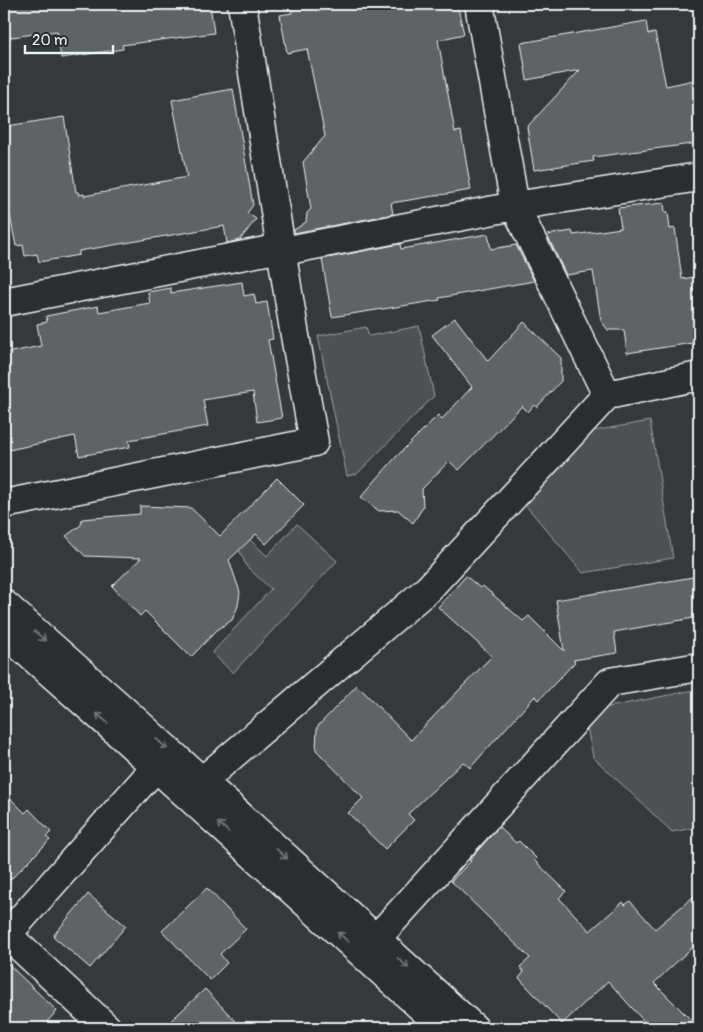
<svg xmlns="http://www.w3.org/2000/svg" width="703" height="1032" viewBox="0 0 703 1032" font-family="Pangolin,sans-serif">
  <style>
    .green { fill: #4d5152; stroke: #9aa1a5 }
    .building { fill: #5f6365; stroke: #e8f1f8 }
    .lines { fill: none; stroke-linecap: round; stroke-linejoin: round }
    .minor-casing { stroke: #e8f1f8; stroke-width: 31 }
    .minor { stroke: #2a2d2e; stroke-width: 28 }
    .oneway { stroke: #6c7275 }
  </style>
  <rect width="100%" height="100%" fill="#35393a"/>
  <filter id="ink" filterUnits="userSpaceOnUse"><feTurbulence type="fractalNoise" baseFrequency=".02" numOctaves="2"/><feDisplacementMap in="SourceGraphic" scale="10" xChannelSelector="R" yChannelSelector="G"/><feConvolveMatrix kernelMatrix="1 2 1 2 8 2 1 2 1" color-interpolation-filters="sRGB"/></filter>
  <g filter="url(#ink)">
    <path class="green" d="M 419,326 L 434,396 L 357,474 L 347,476 L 318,336 L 366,327 L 369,336 Z
      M 650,421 L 673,558 L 583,573 L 521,500 L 593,431 Z
      M 297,524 L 337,561 L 233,673 L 212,653 L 271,589 L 247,567 L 235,541 L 243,533 L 267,556 Z
      M 699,689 L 699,827 L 672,832 L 593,757 L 584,712 Z"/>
    <path class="building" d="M 4,4 L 210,4 L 214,33 L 122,45 L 123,49 L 61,58 L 57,31 L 4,38 Z
      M 290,4 L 457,4 L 464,34 L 438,40 L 455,132 L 461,131 L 471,190 L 391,203 L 393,214 L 294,233 L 294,230 L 306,222 L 307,213 L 311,209 L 303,162 L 325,136 L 307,49 L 287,53 L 280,15 L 292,13 Z
      M 646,21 L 648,34 L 655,33 L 666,86 L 699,79 L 699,143 L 593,157 L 594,161 L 534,170 L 527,127 L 580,70 L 527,80 L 521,43 Z
      M 233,89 L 253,205 L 247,213 L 256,219 L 240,240 L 227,243 L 224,226 L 79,251 L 79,255 L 39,262 L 37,254 L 25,256 L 23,245 L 16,246 L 8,205 L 10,204 L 4,166 L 4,139 L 9,138 L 7,126 L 64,117 L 76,192 L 78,192 L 79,195 L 84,194 L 84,196 L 187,177 L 172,100 Z
      M 664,203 L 665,212 L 668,212 L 670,229 L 675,228 L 682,279 L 699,276 L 699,342 L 627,353 L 624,330 L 608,330 L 601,321 L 593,271 L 566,275 L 547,235 L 572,231 L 573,235 L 621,228 L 618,208 Z
      M 488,234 L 491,249 L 516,245 L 534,281 L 439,298 L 440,300 L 332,317 L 322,259 L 400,244 L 401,249 Z
      M 242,282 L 244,296 L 254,294 L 256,304 L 267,302 L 273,339 L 268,340 L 282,418 L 257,422 L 253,392 L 203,400 L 208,426 L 129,440 L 130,447 L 79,456 L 75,436 L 4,451 L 4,370 L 10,369 L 6,353 L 41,346 L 37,324 L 47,322 L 46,316 L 98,306 L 99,312 L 150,303 L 148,292 L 171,288 L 171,293 Z
      M 455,318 L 488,361 L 524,322 L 561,358 L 561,381 L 537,407 L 534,405 L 528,412 L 522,406 L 459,470 L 449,461 L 422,489 L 423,507 L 413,523 L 398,510 L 379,511 L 361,497 L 396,457 L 438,415 L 442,419 L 472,387 L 432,335 Z
      M 277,478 L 304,505 L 266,544 L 256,534 L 229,560 L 240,592 L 238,606 L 232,620 L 217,630 L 191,657 L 145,611 L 140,616 L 112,586 L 141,558 L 85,556 L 66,536 L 81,525 L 82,519 L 140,514 L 140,506 L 191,508 L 220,536 Z
      M 466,576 L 480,588 L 483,586 L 523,621 L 529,616 L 564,651 L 556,600 L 699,576 L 699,617 L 614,632 L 617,653 L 573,660 L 575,662 L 539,700 L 535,696 L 470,768 L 463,762 L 408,814 L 414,820 L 385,849 L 348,813 L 363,798 L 316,750 L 317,727 L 357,685 L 411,740 L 492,656 L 438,607 Z
      M 4,792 L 25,813 L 29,809 L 51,832 L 46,837 L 50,840 L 4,886 Z
      M 499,827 L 516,843 L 519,841 L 536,858 L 534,860 L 566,891 L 559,898 L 590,931 L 623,902 L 625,905 L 630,901 L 655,929 L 699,892 L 699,941 L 654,983 L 699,1028 L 650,1028 L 608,981 L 562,1024 L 519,978 L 524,972 L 520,967 L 530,958 L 451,881 L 471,861 L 469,860 Z
      M 207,888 L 246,929 L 220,954 L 227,963 L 210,980 L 162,931 Z
      M 88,894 L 126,926 L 90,968 L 53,936 Z
      M 4,960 L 57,1011 L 41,1028 L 4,1028 Z
      M 205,989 L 242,1028 L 163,1028 Z"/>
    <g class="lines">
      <g class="minor-casing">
        <path id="minor" d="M 479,4 L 515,206 L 699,177
          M 4,302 L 281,248 L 283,251 L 515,206 L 607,395
          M 4,504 L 314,442 L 294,330 L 242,4
          M 4,604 L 127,713 L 474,1028
          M 4,632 L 114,729 L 444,1028
          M 202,781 L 428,589 L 607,395 L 699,376
          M 4,932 L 107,1028
          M 4,938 L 156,767
          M 376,939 L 610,682 L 699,667"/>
      </g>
      <use href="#minor" class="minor"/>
    </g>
    <defs><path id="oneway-shaft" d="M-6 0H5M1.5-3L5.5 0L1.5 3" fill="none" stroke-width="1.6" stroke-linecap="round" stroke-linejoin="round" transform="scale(1.25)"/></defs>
    <g class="oneway">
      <use href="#oneway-shaft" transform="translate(40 636) rotate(41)"/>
      <use href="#oneway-shaft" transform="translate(102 718) rotate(-139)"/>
      <use href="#oneway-shaft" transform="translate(162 744) rotate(42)"/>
      <use href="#oneway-shaft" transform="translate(223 827) rotate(-138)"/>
      <use href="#oneway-shaft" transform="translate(282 854) rotate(42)"/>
      <use href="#oneway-shaft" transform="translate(343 937) rotate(-138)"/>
      <use href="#oneway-shaft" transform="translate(403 963) rotate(42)"/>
    </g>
  </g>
  <rect width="703" height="1032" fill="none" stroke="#2a2d2e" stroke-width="20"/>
  <rect x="10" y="10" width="683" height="1012" fill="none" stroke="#e8f1f8" stroke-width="2" filter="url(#ink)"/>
  <path d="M25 45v8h88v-8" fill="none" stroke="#e8f1f8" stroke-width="2.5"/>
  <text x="32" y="45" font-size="15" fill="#e8f1f8" stroke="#2a2d2e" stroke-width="4" paint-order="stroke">20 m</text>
</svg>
